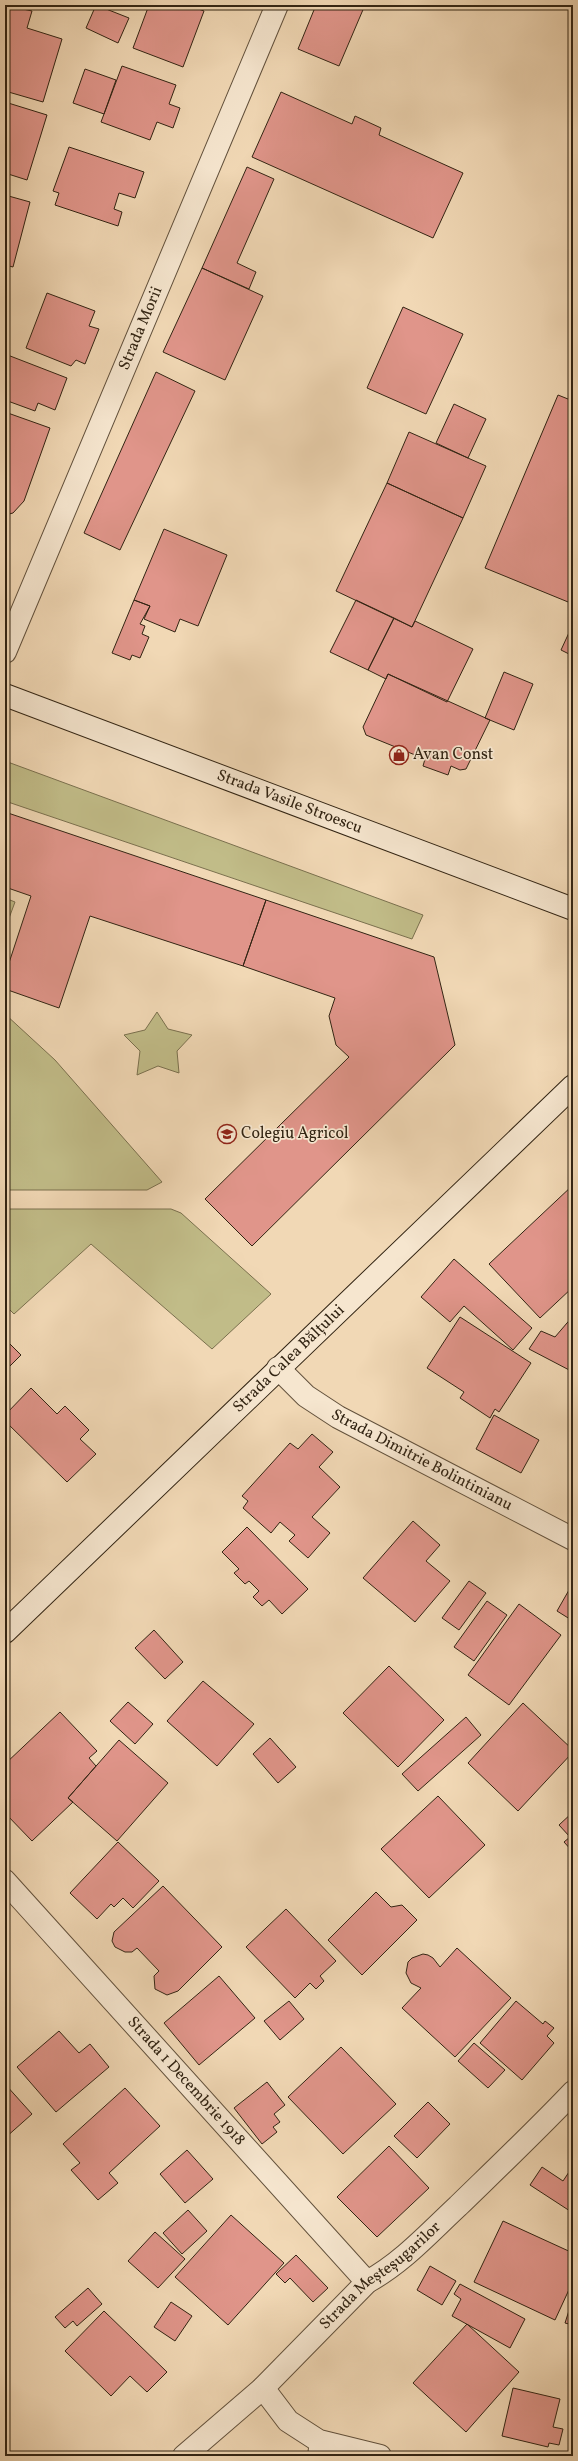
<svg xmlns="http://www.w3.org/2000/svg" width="578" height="2461" viewBox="0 0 578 2461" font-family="Vollkorn,serif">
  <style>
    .green { fill: #c1bc88; stroke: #7a704e }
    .building { fill: #e0958a; stroke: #322413 }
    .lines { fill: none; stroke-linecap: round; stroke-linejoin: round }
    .lane-casing { stroke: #62513c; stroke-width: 20 }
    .street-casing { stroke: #62513c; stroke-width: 24 }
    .secondary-casing { stroke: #322413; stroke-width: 24 }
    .lane { stroke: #f6e6cf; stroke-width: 18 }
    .street { stroke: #f6e6cf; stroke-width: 22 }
    .secondary { stroke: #f6e6cf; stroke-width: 22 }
    .labels { text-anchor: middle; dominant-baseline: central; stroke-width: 3.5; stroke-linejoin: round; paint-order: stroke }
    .street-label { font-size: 16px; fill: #322413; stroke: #f6e6cf }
    .poi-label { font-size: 16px; fill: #322413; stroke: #f6e6cf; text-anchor: start }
  </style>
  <rect width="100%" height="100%" fill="#f1d8b5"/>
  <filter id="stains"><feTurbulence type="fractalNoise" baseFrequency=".005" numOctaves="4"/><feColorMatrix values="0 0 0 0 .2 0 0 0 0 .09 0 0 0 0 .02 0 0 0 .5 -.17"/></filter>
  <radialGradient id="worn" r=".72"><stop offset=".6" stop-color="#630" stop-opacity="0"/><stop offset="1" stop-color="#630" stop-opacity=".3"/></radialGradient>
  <path class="green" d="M 5,761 L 423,915 L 412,939 L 5,801 Z
    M 5,898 L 15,902 L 5,929 Z
    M 157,1012 L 168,1029 L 192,1035 L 177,1051 L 179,1073 L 158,1066 L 137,1075 L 140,1051 L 124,1035 L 145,1030 Z
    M 5,1014 L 55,1060 L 162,1182 L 147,1190 L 5,1190 Z
    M 5,1209 L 171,1209 L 181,1213 L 271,1294 L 212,1349 L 91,1244 L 14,1314 L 5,1305 Z"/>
  <path class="building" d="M 5,5 L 32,11 L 27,28 L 62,39 L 43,102 L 5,91 Z
    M 96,5 L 129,18 L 118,43 L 86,28 Z
    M 149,5 L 187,5 L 204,11 L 183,67 L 133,48 Z
    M 316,5 L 365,5 L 339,66 L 298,49 Z
    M 122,66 L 176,85 L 169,104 L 180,108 L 173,128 L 157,122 L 150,140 L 101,122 Z
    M 85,69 L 116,80 L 104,114 L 73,103 Z
    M 281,92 L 352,124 L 355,116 L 381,128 L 379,135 L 463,173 L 433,238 L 252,157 Z
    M 5,102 L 47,115 L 27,180 L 5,173 Z
    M 69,147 L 144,172 L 135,198 L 119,193 L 114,209 L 122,212 L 118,226 L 55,205 L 59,193 L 53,191 Z
    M 247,167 L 274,179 L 237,263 L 256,272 L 249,289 L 202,268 Z
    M 5,195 L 30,202 L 13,267 L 5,265 Z
    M 202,268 L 263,296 L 225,380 L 163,352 Z
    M 47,293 L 95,311 L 89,326 L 99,329 L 85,364 L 76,360 L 71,366 L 26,348 Z
    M 403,307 L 463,334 L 426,414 L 367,388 Z
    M 5,354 L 67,378 L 55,410 L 38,403 L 35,411 L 5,400 Z
    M 156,372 L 195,391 L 120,550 L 84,533 Z
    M 558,395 L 573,401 L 573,604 L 485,568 Z
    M 454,404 L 486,419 L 468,458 L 436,443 Z
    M 5,412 L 50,428 L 24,501 L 13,513 L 5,515 Z
    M 409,432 L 486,466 L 463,518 L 387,483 Z
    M 387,483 L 463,518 L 412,627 L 336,591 Z
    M 164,529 L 227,555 L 198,626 L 180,619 L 175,632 L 144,619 L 150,606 L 134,600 Z
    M 134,600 L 150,606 L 140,624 L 145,626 L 142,634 L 149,637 L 140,658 L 132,655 L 130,660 L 112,653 Z
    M 356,600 L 394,618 L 368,670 L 330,652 Z
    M 394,618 L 412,627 L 415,621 L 473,649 L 447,702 L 388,674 L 386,679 L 368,670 Z
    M 573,624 L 573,656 L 561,650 Z
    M 504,672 L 533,684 L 514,730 L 485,718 Z
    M 388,674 L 490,720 L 466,769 L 460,770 L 451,766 L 448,775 L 423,766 L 425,759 L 366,735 L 363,727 Z
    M 5,812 L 266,900 L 243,966 L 90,916 L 59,1008 L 5,989 L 5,975 L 31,896 L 5,887 Z
    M 266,900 L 434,957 L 455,1045 L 252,1246 L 205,1199 L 349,1057 L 336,1045 L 329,1016 L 335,998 L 243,966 Z
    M 573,1185 L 573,1287 L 540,1318 L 489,1264 Z
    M 454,1259 L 532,1328 L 513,1350 L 464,1306 L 450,1322 L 421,1297 Z
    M 573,1316 L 573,1372 L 529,1349 L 541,1331 L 555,1337 Z
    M 460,1317 L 531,1363 L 499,1412 L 495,1409 L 490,1418 L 460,1398 L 464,1392 L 427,1368 Z
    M 5,1339 L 21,1355 L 5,1371 Z
    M 31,1388 L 57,1414 L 65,1406 L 89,1430 L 80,1439 L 96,1454 L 67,1482 L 5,1421 L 5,1415 Z
    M 494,1415 L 539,1440 L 521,1473 L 476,1449 Z
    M 312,1434 L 333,1452 L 319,1467 L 340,1487 L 312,1517 L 330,1533 L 308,1558 L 289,1541 L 295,1535 L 280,1522 L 271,1533 L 243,1508 L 248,1501 L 242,1496 L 290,1443 L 298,1449 Z
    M 413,1521 L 440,1545 L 426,1561 L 450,1581 L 415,1622 L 363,1578 Z
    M 247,1527 L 308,1589 L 282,1614 L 269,1600 L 262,1606 L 253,1597 L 259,1591 L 249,1581 L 245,1584 L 234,1573 L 239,1569 L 222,1552 Z
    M 469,1581 L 486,1593 L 459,1630 L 442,1618 Z
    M 573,1583 L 573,1621 L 557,1611 Z
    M 487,1601 L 507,1615 L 474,1661 L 454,1647 Z
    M 519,1604 L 561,1635 L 509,1705 L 468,1675 Z
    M 154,1630 L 183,1662 L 165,1679 L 135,1648 Z
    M 389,1666 L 444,1720 L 398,1767 L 343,1713 Z
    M 203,1681 L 254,1724 L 217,1766 L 167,1721 Z
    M 128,1702 L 153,1724 L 135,1744 L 110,1721 Z
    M 523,1703 L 573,1750 L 573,1752 L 518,1811 L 468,1763 Z
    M 60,1712 L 97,1751 L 89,1758 L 96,1766 L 68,1798 L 73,1802 L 32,1841 L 5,1813 L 5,1764 Z
    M 466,1717 L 481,1735 L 418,1791 L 402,1774 Z
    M 270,1738 L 296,1767 L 278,1783 L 253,1754 Z
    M 119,1740 L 168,1783 L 117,1841 L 68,1798 Z
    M 438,1796 L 485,1845 L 429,1898 L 381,1849 Z
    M 573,1812 L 573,1852 L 564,1842 L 570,1837 L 559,1825 Z
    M 118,1842 L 159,1881 L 133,1908 L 123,1898 L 114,1907 L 111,1904 L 97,1919 L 70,1893 Z
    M 163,1886 L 222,1947 L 178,1991 L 167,1995 L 155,1989 L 154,1976 L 159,1971 L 137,1948 L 132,1952 L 125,1952 L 115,1947 L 112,1941 L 114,1932 Z
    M 376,1892 L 391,1907 L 402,1905 L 417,1920 L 362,1975 L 328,1940 Z
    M 286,1909 L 336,1961 L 320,1976 L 324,1981 L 316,1989 L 310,1983 L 295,1998 L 246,1947 Z
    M 457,1948 L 511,1998 L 455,2057 L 402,2008 L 421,1988 L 411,1983 L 406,1973 L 408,1962 L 412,1958 L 423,1954 L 428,1955 L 433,1958 L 440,1967 Z
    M 219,1976 L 255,2018 L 199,2065 L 164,2023 Z
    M 289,2001 L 304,2019 L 280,2040 L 264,2021 Z
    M 516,2001 L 543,2024 L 545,2021 L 554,2028 L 547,2036 L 554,2043 L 522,2080 L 480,2043 Z
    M 59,2031 L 79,2053 L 90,2044 L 109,2067 L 56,2112 L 17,2067 Z
    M 474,2043 L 505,2070 L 488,2088 L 458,2061 Z
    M 341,2047 L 396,2104 L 343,2154 L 288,2097 Z
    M 267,2082 L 285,2105 L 274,2114 L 280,2122 L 273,2127 L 277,2132 L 262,2144 L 234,2108 Z
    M 5,2084 L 32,2114 L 5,2138 Z
    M 125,2088 L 160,2126 L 109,2173 L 118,2183 L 98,2200 L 71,2170 L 80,2163 L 63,2144 Z
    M 428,2102 L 450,2124 L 417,2158 L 394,2136 Z
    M 389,2146 L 429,2188 L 377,2237 L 337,2197 Z
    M 187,2150 L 213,2179 L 185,2203 L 160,2174 Z
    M 542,2167 L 563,2181 L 571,2169 L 573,2170 L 573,2213 L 530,2185 Z
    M 188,2210 L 207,2231 L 182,2254 L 163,2233 Z
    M 231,2215 L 284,2263 L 228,2325 L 175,2277 Z
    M 503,2221 L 573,2253 L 573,2281 L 555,2320 L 474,2282 Z
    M 155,2232 L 185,2259 L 158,2288 L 128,2261 Z
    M 296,2255 L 328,2288 L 313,2302 L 290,2278 L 285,2283 L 276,2274 Z
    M 430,2266 L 456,2281 L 442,2305 L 417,2290 Z
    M 460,2284 L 525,2319 L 510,2348 L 452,2316 L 461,2299 L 454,2294 Z
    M 88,2288 L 102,2304 L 77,2326 L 73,2321 L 65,2328 L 55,2317 Z
    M 573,2298 L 573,2325 L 565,2323 Z
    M 171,2302 L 192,2316 L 175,2341 L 154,2327 Z
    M 104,2311 L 167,2372 L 147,2392 L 130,2376 L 111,2396 L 65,2351 Z
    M 467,2324 L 519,2372 L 466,2432 L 413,2383 Z
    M 513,2388 L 560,2399 L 553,2427 L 563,2429 L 559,2445 L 549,2443 L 548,2447 L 502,2436 Z"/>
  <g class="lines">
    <g class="lane-casing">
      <path id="lane" d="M 317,2456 L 319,2441"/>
    </g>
    <g class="street-casing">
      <g id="street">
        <path id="s1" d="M 5,652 L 277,5"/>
        <path id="s2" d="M 278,1368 L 306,1396 L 338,1417 L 573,1539"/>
        <path id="s3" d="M 5,1881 L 367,2282"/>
        <path d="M 263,2388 L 288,2421 L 319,2441 L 380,2456"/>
        <path id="s4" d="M 184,2456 L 263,2388 L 367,2282 C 402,2263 429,2233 458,2206 C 497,2168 536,2131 573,2092"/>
      </g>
    </g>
    <g class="secondary-casing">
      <g id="secondary">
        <path id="s5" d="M 5,695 L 573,909"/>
        <path id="s6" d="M 5,1632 L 573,1086"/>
      </g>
    </g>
    <use href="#lane" class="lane"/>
    <use href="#street" class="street"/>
    <use href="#secondary" class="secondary"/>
  </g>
  <defs>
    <g id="shop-ring" transform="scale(1)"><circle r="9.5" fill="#f6e6cf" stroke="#8f2418" stroke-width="1.5"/><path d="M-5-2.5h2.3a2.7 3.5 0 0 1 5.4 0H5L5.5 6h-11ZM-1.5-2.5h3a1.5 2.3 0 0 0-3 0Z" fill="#8f2418"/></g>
    <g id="university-ring" transform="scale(1)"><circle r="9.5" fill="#f6e6cf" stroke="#8f2418" stroke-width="1.5"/><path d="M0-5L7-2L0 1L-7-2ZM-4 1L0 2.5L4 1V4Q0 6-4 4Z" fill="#8f2418"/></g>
  </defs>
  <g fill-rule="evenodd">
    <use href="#shop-ring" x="399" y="755"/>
    <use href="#university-ring" x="227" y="1134"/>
  </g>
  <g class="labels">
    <g class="street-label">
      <text stroke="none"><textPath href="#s1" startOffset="351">Strada Morii</textPath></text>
      <text stroke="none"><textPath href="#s5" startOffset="304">Strada Vasile Stroescu</textPath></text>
      <text stroke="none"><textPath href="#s6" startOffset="394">Strada Calea Bălțului</textPath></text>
      <text stroke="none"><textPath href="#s2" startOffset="172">Strada Dimitrie Bolintinianu</textPath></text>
      <text stroke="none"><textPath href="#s3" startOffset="270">Strada 1 Decembrie 1918</textPath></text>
      <text stroke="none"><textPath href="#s4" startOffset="267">Strada Meșteșugarilor</textPath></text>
    </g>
    <g class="poi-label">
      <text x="413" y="755">Avan Const</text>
      <text x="241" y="1134">Colegiu Agricol</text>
    </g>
  </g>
  <rect width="578" height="2461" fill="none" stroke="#f1d8b5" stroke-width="20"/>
  <rect x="6" y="6" width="566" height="2449" fill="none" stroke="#322413" stroke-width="2"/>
  <rect x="10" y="10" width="558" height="2441" fill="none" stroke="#322413"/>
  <rect width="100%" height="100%" filter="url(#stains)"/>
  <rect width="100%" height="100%" fill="url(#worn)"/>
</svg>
